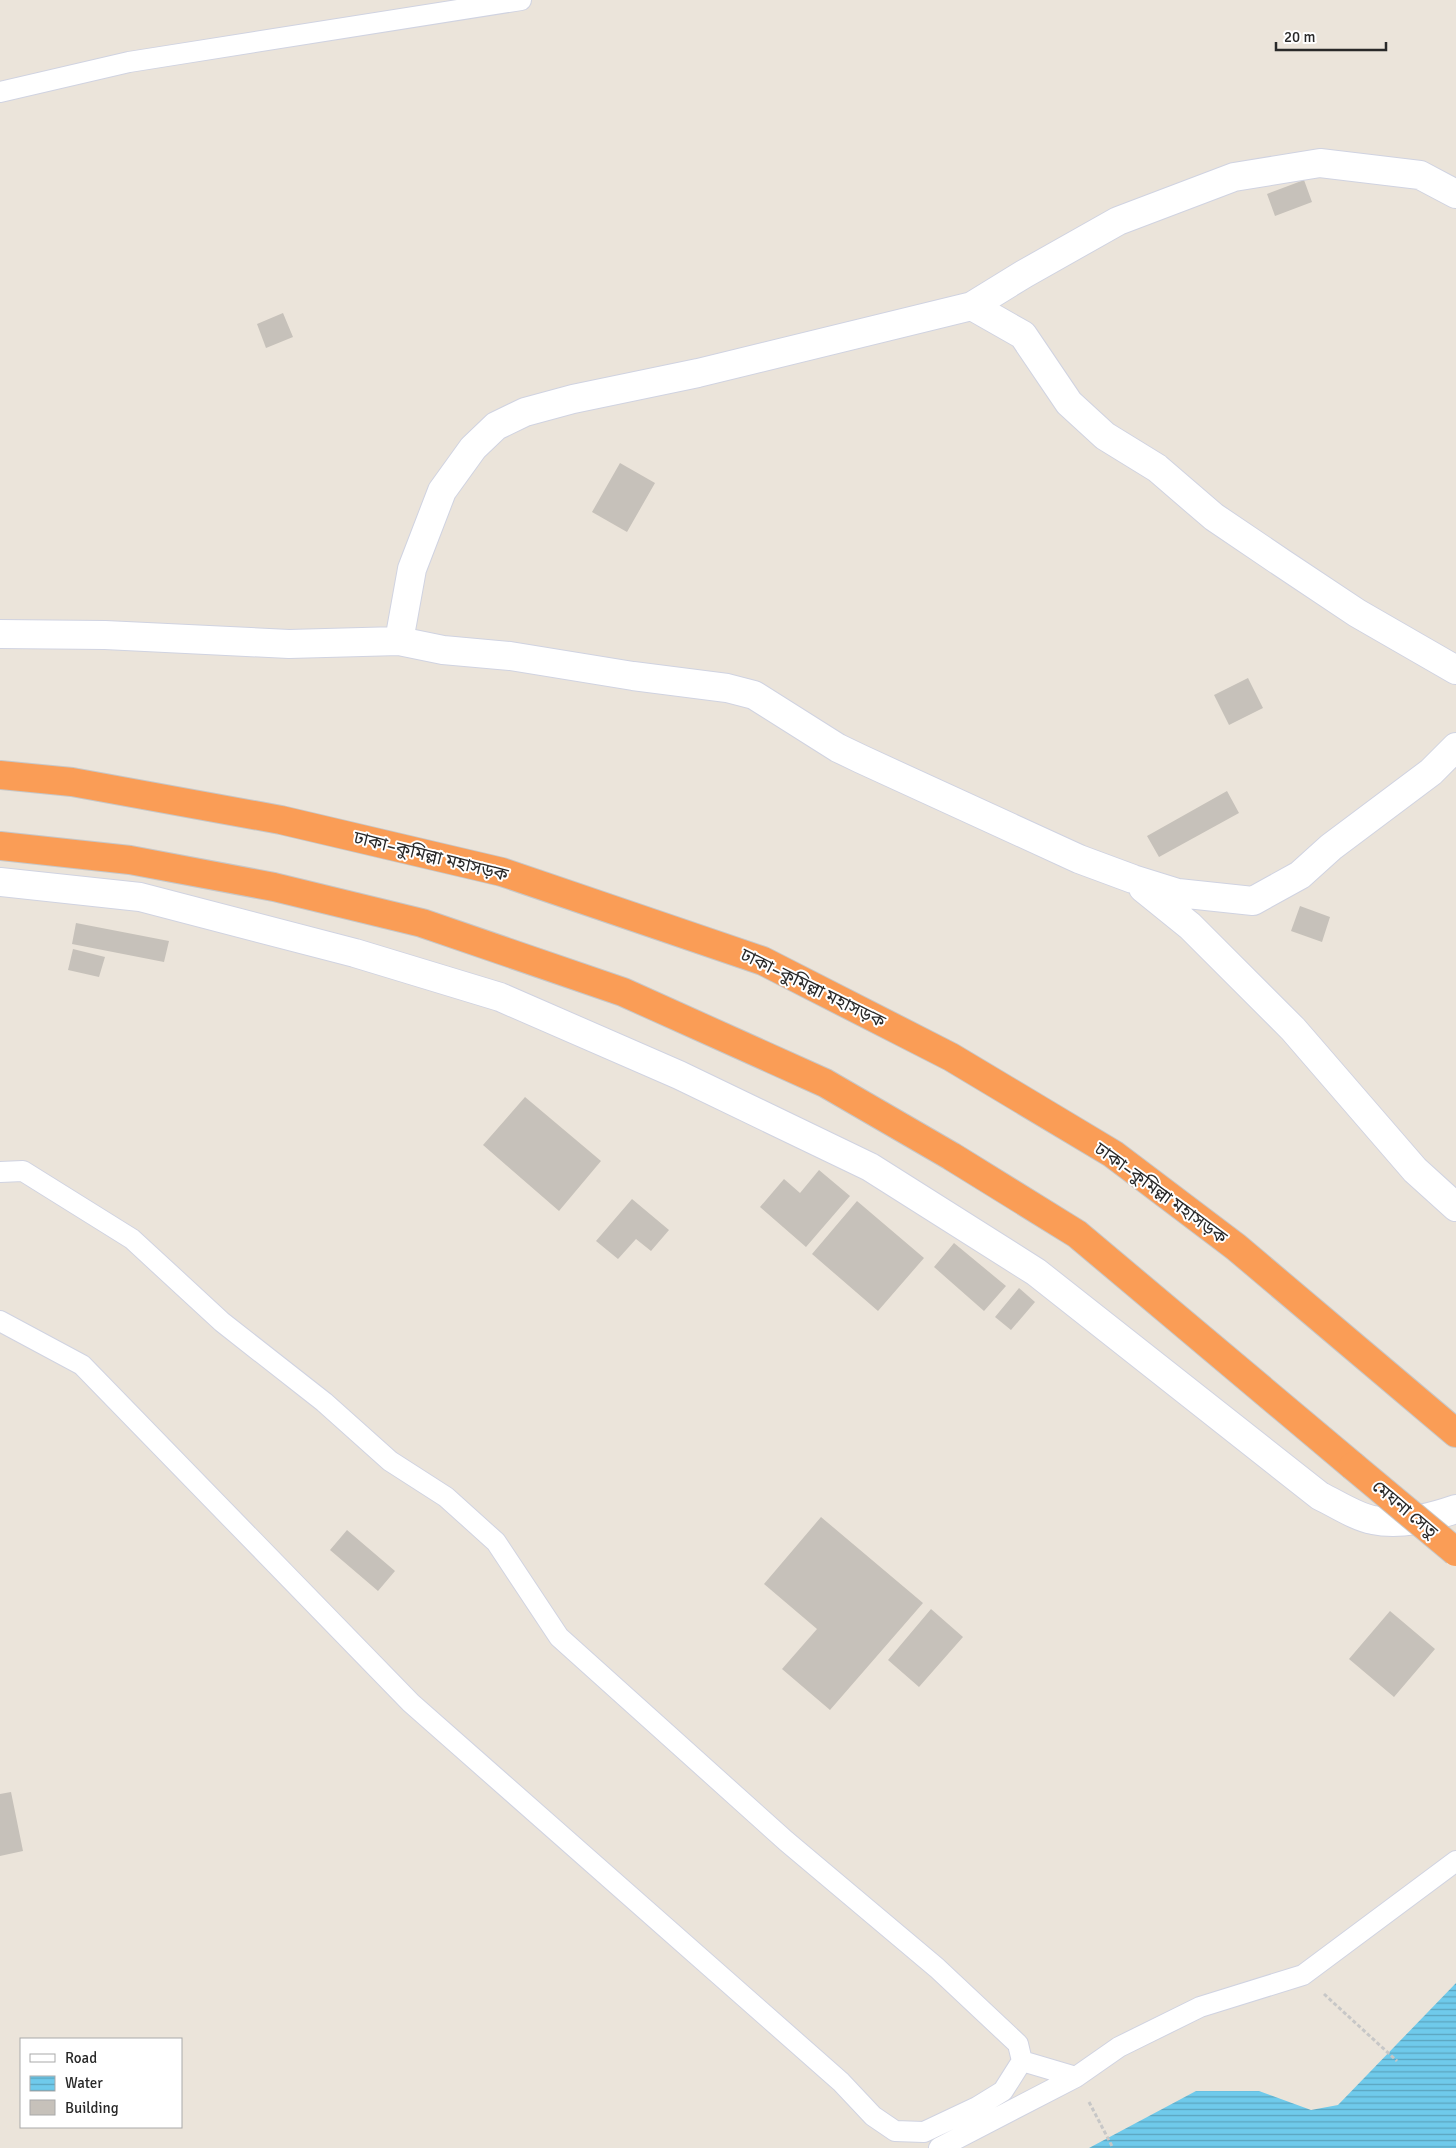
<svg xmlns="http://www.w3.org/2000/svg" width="1456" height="2148" viewBox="0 0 1456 2148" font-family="Signika,'Noto Sans Bengali',sans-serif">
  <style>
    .water { fill: url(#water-rules) }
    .building { fill: #c6c1ba }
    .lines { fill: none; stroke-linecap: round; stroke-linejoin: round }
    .lane-casing { stroke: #d0d3e1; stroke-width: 22 }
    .street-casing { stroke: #d0d3e1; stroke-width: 30 }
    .highway-casing { stroke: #c7c7c7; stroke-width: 30 }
    .path { stroke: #c7c7c7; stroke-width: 3; stroke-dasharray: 4 2.5; stroke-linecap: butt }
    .lane { stroke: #fff; stroke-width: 20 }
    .street { stroke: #fff; stroke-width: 28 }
    .highway { stroke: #fa9d56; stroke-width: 28 }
    .highway-bridge-casing { stroke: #c7c7c7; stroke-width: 30; stroke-linecap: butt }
    .highway-bridge { stroke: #fa9d56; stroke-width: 28 }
    .labels { text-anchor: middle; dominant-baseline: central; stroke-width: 4; stroke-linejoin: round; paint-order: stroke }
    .street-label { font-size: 18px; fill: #292929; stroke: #fff }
  </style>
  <defs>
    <pattern id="water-rules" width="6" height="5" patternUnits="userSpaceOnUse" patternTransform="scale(1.25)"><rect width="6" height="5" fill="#6fcaeb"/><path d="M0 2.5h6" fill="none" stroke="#5ba4be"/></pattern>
  </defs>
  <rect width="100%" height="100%" fill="#ebe4da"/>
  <path class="water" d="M 1456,1983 L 1456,2148 L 1089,2148 L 1196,2091 L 1259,2091 L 1311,2110 L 1338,2105 Z"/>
  <path class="building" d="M 1304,180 L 1312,202 L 1275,216 L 1267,194 Z
    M 283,313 L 293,337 L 266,348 L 257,324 Z
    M 620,463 L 655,483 L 627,532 L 592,512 Z
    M 1248,678 L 1263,708 L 1229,725 L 1214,695 Z
    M 1227,791 L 1239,813 L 1159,857 L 1147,836 Z
    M 1300,906 L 1330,917 L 1322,942 L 1291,931 Z
    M 76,923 L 169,941 L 164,962 L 72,944 Z
    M 73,949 L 105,957 L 99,977 L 68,970 Z
    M 525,1097 L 601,1161 L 559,1211 L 483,1145 Z
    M 819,1170 L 850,1196 L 806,1247 L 760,1207 L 784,1179 L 800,1193 Z
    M 632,1199 L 669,1230 L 651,1251 L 636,1239 L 618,1259 L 596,1241 Z
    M 857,1201 L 924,1258 L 878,1311 L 812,1254 Z
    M 954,1243 L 1006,1286 L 984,1311 L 934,1267 Z
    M 1019,1288 L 1035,1302 L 1011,1330 L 995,1317 Z
    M 821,1517 L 923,1603 L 830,1710 L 782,1669 L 817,1629 L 764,1584 Z
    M 347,1530 L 395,1571 L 378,1591 L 330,1550 Z
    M 931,1609 L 963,1637 L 919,1687 L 888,1660 Z
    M 1390,1611 L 1435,1649 L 1394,1697 L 1349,1659 Z
    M 11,1792 L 23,1851 L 0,1856 L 0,1794 Z"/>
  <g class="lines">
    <g class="lane-casing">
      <path id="lane" d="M 0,92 L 129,62 L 521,0
        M 0,1172 L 23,1171 L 132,1239 L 222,1322 L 324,1402 L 390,1461 L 446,1497 L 496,1542 L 559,1637 L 786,1841 L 937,1968 L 1018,2044 L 1022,2061 L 1003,2091 L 977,2107 L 924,2132 L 895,2131 L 873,2116 L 841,2082 L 411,1703 L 82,1365 L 0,1321
        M 1022,2061 L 1076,2077
        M 939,2148 L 1076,2077 L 1119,2047 L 1200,2007 L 1303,1975 L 1456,1861"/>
    </g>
    <g class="street-casing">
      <path id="street" d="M 972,306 L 1023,335 L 1069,403 L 1105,436 L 1157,468 L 1214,517 L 1282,563 L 1357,613 L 1456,670
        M 0,634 L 105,635 L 289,644 L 399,641 L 443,650 L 510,656 L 633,676 L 727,688 L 754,695 L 838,748 L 861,759 L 1079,859 L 1133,879 L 1178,893 L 1253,901 L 1300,875 L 1331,847 L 1431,772 L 1456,747
        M 399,641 L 412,569 L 442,491 L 473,448 L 496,426 L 525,412 L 573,399 L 698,373 L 972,306 L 1024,274 L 1118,221 L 1234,177 L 1320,163 L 1420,175 L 1456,194
        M 0,882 L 140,897 L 355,953 L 500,997 L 679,1075 L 870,1167 L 1036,1272 L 1320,1496 C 1335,1503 1356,1517 1373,1520 C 1400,1526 1430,1518 1456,1509
        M 1143,888 L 1190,926 L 1293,1029 L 1415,1170 L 1456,1207"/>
    </g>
    <g class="highway-casing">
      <path id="highway" d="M 0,775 L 72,782 L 281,820 L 502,872 L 763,961 L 951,1057 L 1113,1154 L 1236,1247 L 1456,1433
        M 0,846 L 130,860 L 274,887 L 422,923 L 623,992 L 825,1083 L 951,1156 L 1077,1234 L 1353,1466"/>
    </g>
    <path class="path" d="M 1324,1994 L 1397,2061
      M 1089,2102 L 1113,2148"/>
    <use href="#lane" class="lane"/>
    <use href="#street" class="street"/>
    <use href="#highway" class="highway"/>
    <g class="highway-bridge-casing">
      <path id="highway-bridge" d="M 1353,1466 L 1456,1552"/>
    </g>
    <use href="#highway-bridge" class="highway-bridge"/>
  </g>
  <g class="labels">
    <g class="street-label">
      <text transform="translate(431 856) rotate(14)">ঢাকা–কুমিল্লা মহাসড়ক</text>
      <text transform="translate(813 988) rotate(26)">ঢাকা–কুমিল্লা মহাসড়ক</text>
      <text transform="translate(1161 1193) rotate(36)">ঢাকা–কুমিল্লা মহাসড়ক</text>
      <text transform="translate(1405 1509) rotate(40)">মেঘনা সেতু</text>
    </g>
  </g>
  <rect x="20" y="2038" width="162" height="90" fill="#ffffff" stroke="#a9a9a9"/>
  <rect x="30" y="2054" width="25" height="8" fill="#ffffff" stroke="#a9a9a9"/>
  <text x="65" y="2063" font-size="15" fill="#292929">Road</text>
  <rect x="30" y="2076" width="25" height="15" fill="url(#water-rules)" stroke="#a9a9a9"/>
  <text x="65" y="2088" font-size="15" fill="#292929">Water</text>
  <rect x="30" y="2100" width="25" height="15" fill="#c6c1ba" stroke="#a9a9a9"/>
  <text x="65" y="2113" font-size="15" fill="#292929">Building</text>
  <path d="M1276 42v8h110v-8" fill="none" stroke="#292929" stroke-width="2.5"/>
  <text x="1284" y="42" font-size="15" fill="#292929" stroke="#ffffff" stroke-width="4" paint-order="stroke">20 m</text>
</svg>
